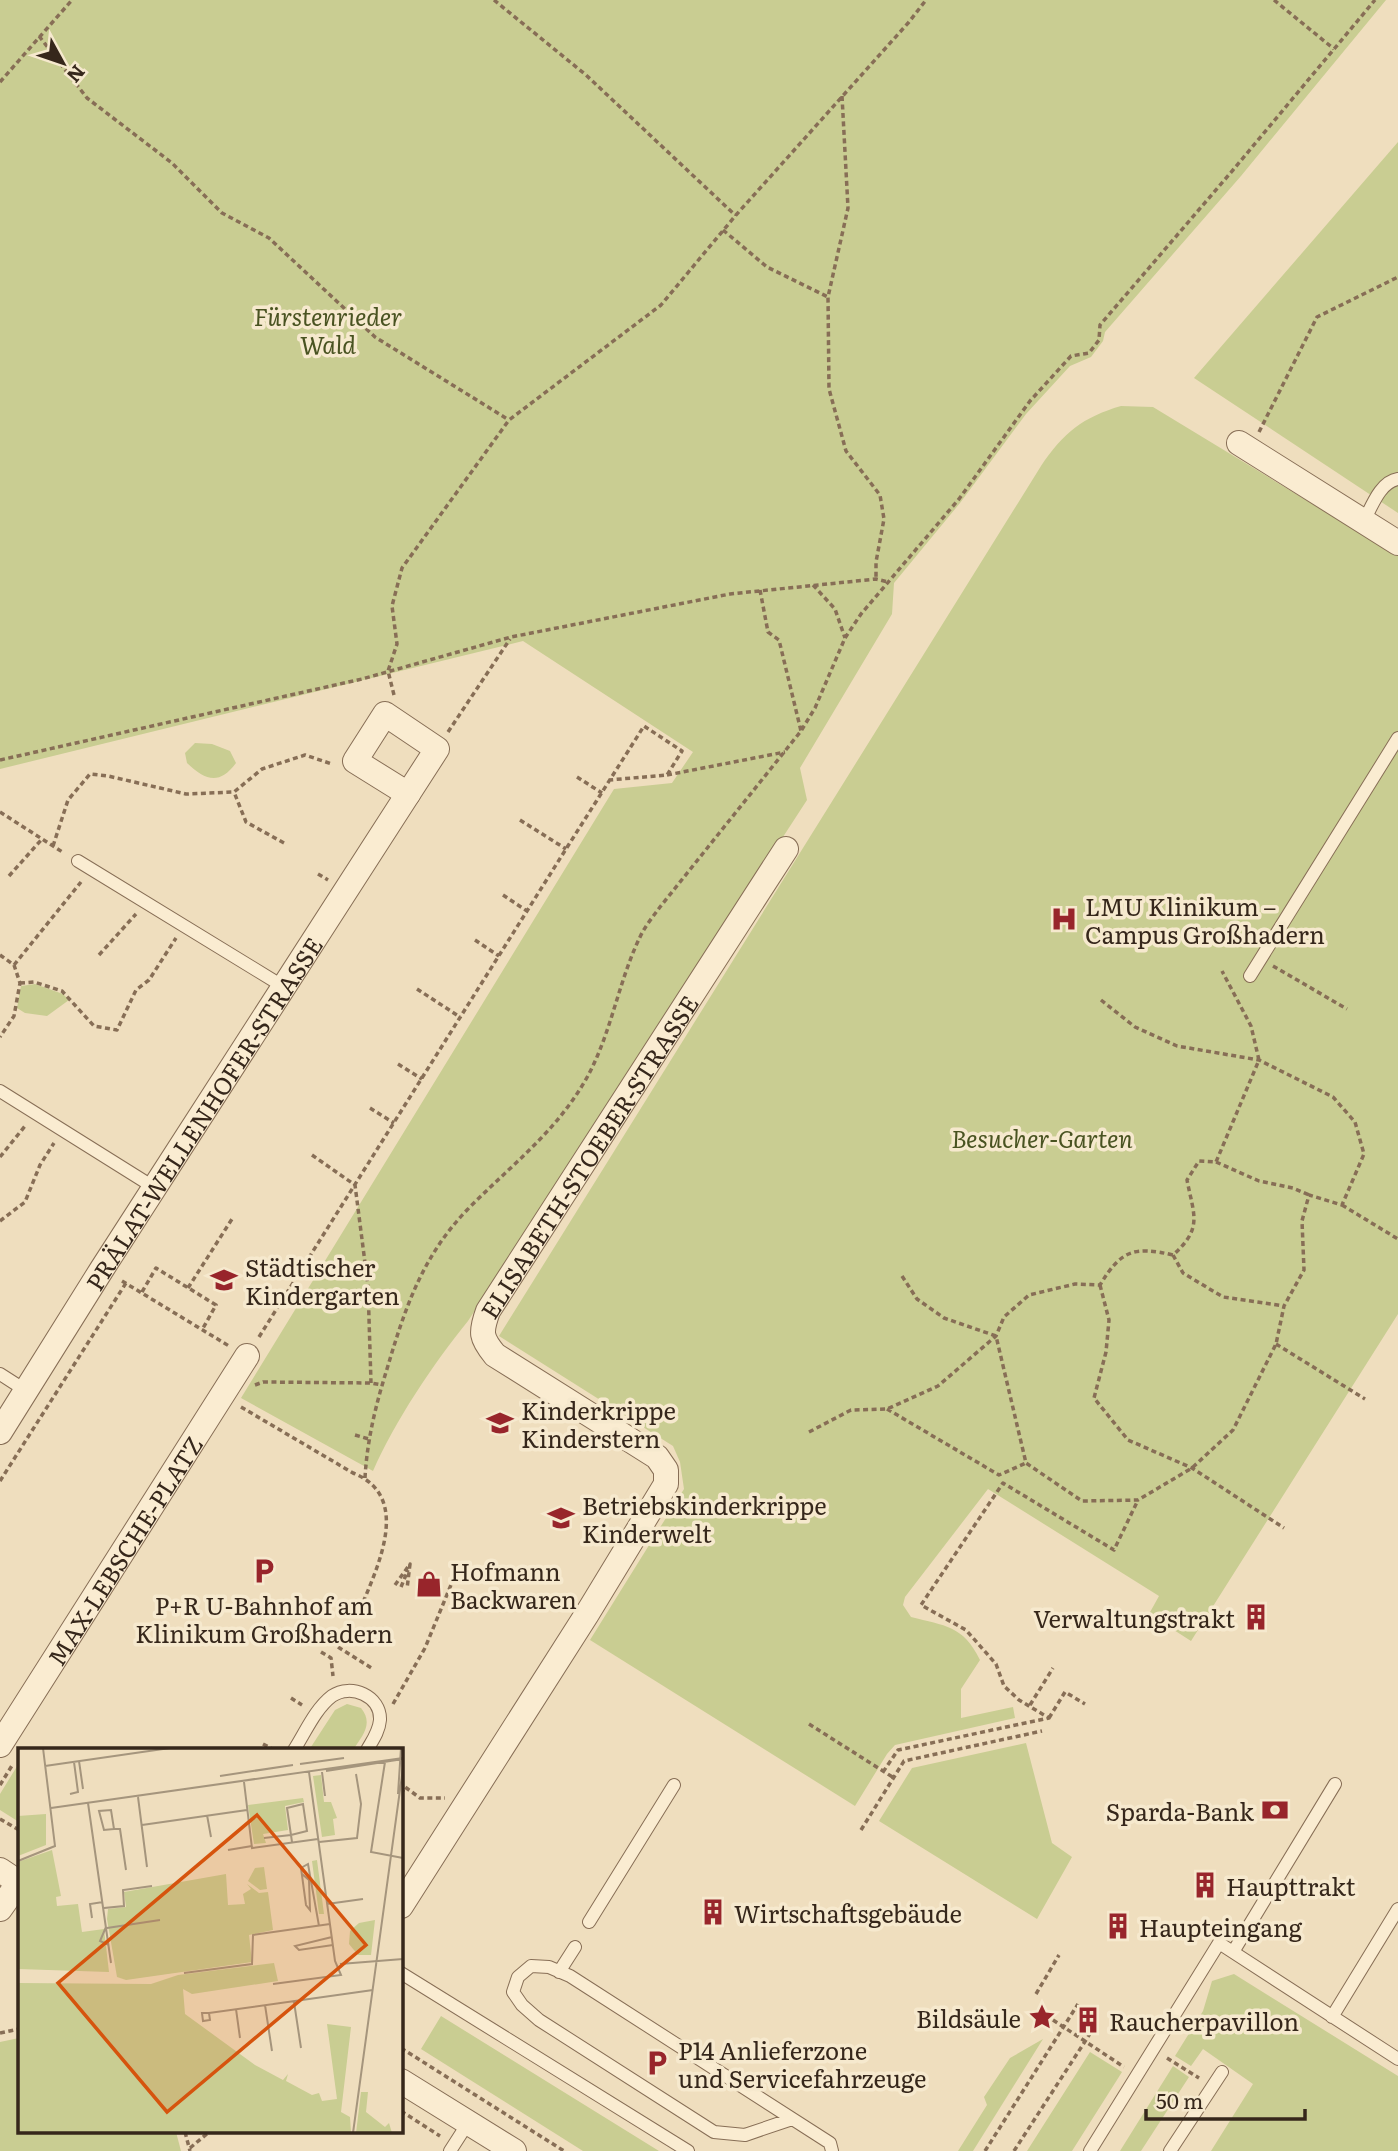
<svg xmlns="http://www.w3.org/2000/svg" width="1398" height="2151" viewBox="0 0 1398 2151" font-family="Literata,serif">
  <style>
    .green { fill: #c9cd92 }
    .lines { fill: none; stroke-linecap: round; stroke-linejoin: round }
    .service-casing { stroke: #876e56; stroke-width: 14 }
    .minor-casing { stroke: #876e56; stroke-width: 26 }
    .path { stroke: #876e56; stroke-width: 3.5; stroke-dasharray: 5 3.5; stroke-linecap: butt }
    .service { stroke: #faecd1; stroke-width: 12 }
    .minor { stroke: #faecd1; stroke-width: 24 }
    .labels { text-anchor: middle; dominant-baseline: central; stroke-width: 7; stroke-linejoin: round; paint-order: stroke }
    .park-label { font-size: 24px; font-style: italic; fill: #495321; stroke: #f6e9ce }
    .poi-label { font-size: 24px; fill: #36271b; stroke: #f6e9ce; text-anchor: start }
    .street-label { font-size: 24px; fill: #36271b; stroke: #f6e9ce }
    .inset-road { fill: none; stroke: #a5957d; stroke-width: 2 }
    .view { fill: #d6540e; fill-opacity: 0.15; stroke: #d6540e; stroke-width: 3.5 }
    .inset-edge { fill: none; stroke: #36271b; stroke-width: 3.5 }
  </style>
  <rect width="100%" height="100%" fill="#efdebe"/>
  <path class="green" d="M 0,0 L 1386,0 L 1241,176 L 1105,332 L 1103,341 L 1091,357 L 1070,366 L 1026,414 L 960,503 L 894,583 L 892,614 L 800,768 L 807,800 L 468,1321 C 433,1364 395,1421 373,1471 L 241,1398 L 614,789 L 672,783 L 693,752 L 523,641 L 0,769 Z
    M 1398,142 L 1398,513 L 1194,378 Z
    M 1121,406 L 1153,407 L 1398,556 L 1398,1314 L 1191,1641 L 1149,1614 L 1159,1596 L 988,1489 L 905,1597 L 903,1605 L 911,1617 C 945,1626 963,1625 980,1660 L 961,1689 L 961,1718 L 1013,1707 L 1015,1718 L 895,1745 L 887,1754 L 855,1806 L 590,1640 L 684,1489 L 680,1462 L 673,1446 L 499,1336 L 1041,466 C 1063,433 1083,417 1121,406 Z
    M 195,743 L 212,744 L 230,751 L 236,763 C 219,786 205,780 187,763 L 185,753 Z
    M 35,984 L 63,994 L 69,1000 L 47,1016 L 25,1013 L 17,1008 L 21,986 Z
    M 347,1704 L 361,1708 C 374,1724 362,1736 353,1750 L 309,1750 L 335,1710 Z
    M 1026,1743 L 1052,1843 L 1072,1857 L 1037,1919 L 879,1821 L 912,1768 Z
    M 19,1763 L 19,1822 L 0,1810 L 0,1794 Z
    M 1234,1974 L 1398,2076 L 1398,2151 L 1211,2151 L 1253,2084 L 1203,2049 L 1191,2066 L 1175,2056 L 1203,2011 L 1212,1981 Z
    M 441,2016 L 659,2151 L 583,2151 L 421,2049 Z
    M 19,2038 L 19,2132 L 176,2132 L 181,2151 L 0,2151 L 0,2042 Z
    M 1043,2039 L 973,2151 L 958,2151 L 987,2105 L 984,2097 L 1010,2058 Z
    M 1090,2052 L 1122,2072 L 1072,2151 L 1027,2151 Z
    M 1173,2066 L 1189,2077 L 1141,2151 L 1120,2151 Z"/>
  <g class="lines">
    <g class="service-casing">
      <path id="service" d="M 1364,521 C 1372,506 1380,482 1398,479
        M 78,861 L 284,987
        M 1250,976 L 1398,738
        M 0,1091 L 155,1188
        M 0,1374 L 25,1390
        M 294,1750 C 305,1733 315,1709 332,1696 C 351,1683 381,1696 380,1720 C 379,1732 372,1741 367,1750
        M 589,1922 L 674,1785
        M 1233,1952 L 1335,1784
        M 559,1972 L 575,1947
        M 401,1973 L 688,2151
        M 1332,2017 L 1398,1909
        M 792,2119 L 745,2135 L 714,2132 L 539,2020 L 522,2005 L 513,1992 L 518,1977 L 531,1966 L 549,1967 L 570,1976 L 830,2143 L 832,2151
        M 450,2151 L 468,2123
        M 1090,2151 L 1219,1943 L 1398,2059
        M 1170,2151 L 1222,2072"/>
    </g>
    <g class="minor-casing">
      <g id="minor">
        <path d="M 1239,443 L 1398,543"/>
        <path d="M 385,714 L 437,749 L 408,794 L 355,761 Z"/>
        <path id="s1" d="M 0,1432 L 102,1269 L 408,794"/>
        <path id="s2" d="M 0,1745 L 247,1356"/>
        <path d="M 0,1870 L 18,1882"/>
        <path id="s3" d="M 401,1906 L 587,1614 L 666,1484 L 666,1470 L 657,1457 L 495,1355 C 481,1338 480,1333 488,1311 L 786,849"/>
        <path d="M 0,1909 L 19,1882"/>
        <path d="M 401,2081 L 514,2151"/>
      </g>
    </g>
    <path class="path" d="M 494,0 L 586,75 L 735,215
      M 1274,0 L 1334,49
      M 39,36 L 87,98 L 172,163 L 222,213 L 269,238 L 375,337 L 509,420
      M 0,82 L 72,0
      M 842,96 L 848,208 L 828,297 L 829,389 L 846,451 L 880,495 L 884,519 L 876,562 L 876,579
      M 723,230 L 767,267 L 828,297
      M 1259,432 L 1317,317 L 1398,277
      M 813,585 L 835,609 L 845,638
      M 760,590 L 768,632 L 779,640 L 801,731
      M 394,695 L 388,671 L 397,644 L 392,606 L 402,568 L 509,420 L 661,305 L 736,215 L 909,22 L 926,0
      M 448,732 L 510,639
      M 0,760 L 362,679 L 511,637 L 730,594 L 876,579 L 888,582
      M 667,775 L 785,752
      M 577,777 L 602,793
      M 0,812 L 64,853
      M 520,820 L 566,849
      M 284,843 L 246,822 L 234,792 L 262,769 L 305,755 L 332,764
      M 53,846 L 68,800 L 90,774 L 108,776 L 186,794 L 234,792
      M 318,874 L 328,880
      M 9,876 L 42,839
      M 503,895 L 527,911
      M 475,940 L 499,956
      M 0,955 L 14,965 L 20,983 L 14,1016 L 0,1037
      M 99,955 L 136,914
      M 14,965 L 81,882
      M 1273,966 L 1347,1009
      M 20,983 L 34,982 L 62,991 L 94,1026 L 117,1030 L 136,990 L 149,980 L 176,938
      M 417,989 L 460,1017
      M 398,1064 L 422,1079
      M 370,1108 L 394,1123
      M 312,1155 L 355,1185 L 368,1286 L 371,1383
      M 0,1157 L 25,1126
      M 1216,1162 L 1259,1181 L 1293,1188 L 1309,1195
      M 1342,1205 L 1398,1239
      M 0,1221 L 25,1202 L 40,1165 L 54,1143
      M 1173,1255 L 1183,1273 L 1223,1297 L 1284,1306
      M 902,1276 L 917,1299 L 944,1318 L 996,1336 L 1026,1463 L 1082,1501 L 1138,1500 L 1192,1468 L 1233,1430 L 1276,1344 L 1284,1306 L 1304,1270 L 1302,1221 L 1309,1195 L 1342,1205 L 1364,1154 L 1355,1122 L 1333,1097 L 1259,1060 L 1177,1046 L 1135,1027 L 1101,1000
      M 122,1281 L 229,1346
      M 1100,1285 L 1109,1320 L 1106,1352 L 1094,1398 L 1128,1440 L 1192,1468 L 1284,1528
      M 188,1288 L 232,1219
      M 142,1292 L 156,1268 L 216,1305 L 202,1330
      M 259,1337 L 566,849 C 592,808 618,767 644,726 L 682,751 L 667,775 L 609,780
      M 1276,1344 L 1365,1399
      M 255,1385 L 263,1382 L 371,1383 L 382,1385
      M 241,1407 L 353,1473 C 414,1497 376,1570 359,1612
      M 887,1409 L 999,1475 L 1026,1463
      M 809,1432 L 851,1410 L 887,1409 L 938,1386 L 996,1336 L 1004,1317 L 1029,1295 L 1075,1284 L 1100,1285 C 1121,1250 1134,1246 1173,1255 C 1203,1228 1194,1216 1187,1180 L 1199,1161 L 1216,1162 L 1259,1060 L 1251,1026 L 1222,971
      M 355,1435 L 369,1439
      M 365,1478 C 367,1440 376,1404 387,1369 C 405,1308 422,1257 467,1210 C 509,1167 554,1134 585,1081 C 612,1034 618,980 642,933 C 647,924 654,915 660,907 L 801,731 L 815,708 L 845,638 L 861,614 L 959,499 L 1030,401 L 1071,356 L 1089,353 L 1099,340 L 1100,325 L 1233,170 L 1375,0
      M 0,1481 L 126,1283
      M 395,1585 L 410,1564 L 407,1589
      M 401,1587 L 408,1570
      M 338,1647 L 373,1669
      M 321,1652 L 331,1658 L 333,1676
      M 291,1698 L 302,1705
      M 393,1704 L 425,1648 L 453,1580
      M 1030,1705 L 1053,1668
      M 1049,1718 L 1065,1692 L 1085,1704
      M 809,1724 L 894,1778
      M 263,1744 L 274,1750
      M 883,1772 L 898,1750 L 1049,1718 L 1019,1700 L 1004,1686 L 996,1664 L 966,1630 L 921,1605 L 1003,1483 L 1114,1550 L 1138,1500
      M 0,1785 L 13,1764
      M 401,1794 L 405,1787 L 420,1798 L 445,1798
      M 0,1819 L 19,1830
      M 861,1830 L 904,1761 L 1042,1731
      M 1036,1994 L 1059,1955
      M 1053,2020 L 1124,2067
      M 0,2033 L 19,2029
      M 401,2048 L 564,2151
      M 1167,2058 L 1199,2078
      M 401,2111 L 440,2136
      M 185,2132 L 190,2151
      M 190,2148 L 209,2132
      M 985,2151 L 1078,2004
      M 1014,2151 L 1095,2026 L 1098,2025"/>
    <use href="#service" class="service"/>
    <use href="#minor" class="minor"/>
  </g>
  <defs>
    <g id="hospital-bare" transform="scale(2.1)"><path d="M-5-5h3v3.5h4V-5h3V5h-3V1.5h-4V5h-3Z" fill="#98252b" stroke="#f6e9ce" stroke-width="2.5" paint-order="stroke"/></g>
    <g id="school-bare" transform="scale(2.1)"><path d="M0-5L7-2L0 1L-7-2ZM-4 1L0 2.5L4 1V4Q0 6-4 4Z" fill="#98252b" stroke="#f6e9ce" stroke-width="2.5" paint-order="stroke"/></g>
    <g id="parking-bare" transform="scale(2.1)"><path d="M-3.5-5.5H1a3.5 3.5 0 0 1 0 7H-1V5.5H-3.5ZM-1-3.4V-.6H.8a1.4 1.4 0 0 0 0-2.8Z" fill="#98252b" stroke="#f6e9ce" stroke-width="2.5" paint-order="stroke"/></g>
    <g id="shop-bare" transform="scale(2.1)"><path d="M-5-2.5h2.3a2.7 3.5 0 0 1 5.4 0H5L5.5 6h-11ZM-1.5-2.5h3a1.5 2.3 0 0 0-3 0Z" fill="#98252b" stroke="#f6e9ce" stroke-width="2.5" paint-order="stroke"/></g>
    <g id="building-bare" transform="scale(2.1)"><path d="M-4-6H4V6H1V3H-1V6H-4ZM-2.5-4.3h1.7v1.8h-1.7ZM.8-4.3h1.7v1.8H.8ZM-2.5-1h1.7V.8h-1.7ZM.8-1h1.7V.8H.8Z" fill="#98252b" stroke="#f6e9ce" stroke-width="2.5" paint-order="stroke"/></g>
    <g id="bank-bare" transform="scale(2.1)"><path d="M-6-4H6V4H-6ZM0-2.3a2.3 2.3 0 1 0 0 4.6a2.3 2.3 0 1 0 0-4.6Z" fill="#98252b" stroke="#f6e9ce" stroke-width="2.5" paint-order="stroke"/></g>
    <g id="sight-bare" transform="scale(2.1)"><path d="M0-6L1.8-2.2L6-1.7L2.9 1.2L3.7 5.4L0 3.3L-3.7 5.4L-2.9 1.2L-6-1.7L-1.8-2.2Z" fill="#98252b" stroke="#f6e9ce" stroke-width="2.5" paint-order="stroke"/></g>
  </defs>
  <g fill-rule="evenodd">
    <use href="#hospital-bare" x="1064" y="919"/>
    <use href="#school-bare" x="224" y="1280"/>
    <use href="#school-bare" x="500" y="1423"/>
    <use href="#school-bare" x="561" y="1518"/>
    <use href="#parking-bare" x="264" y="1571"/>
    <use href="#shop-bare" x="429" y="1584"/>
    <use href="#building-bare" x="1256" y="1617"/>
    <use href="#bank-bare" x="1275" y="1810"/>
    <use href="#building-bare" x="1205" y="1885"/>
    <use href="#building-bare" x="713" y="1912"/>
    <use href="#building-bare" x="1118" y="1926"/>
    <use href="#sight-bare" x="1042" y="2017"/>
    <use href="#building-bare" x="1088" y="2020"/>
    <use href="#parking-bare" x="657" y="2063"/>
  </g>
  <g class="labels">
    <g class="park-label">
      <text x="328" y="315">Fürstenrieder<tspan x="328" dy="28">Wald</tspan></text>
      <text x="1042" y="1137">Besucher-Garten</text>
    </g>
    <g class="poi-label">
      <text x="1085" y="905">LMU Klinikum –<tspan x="1085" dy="28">Campus Großhadern</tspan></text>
      <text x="245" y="1266">Städtischer<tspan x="245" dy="28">Kindergarten</tspan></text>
      <text x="521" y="1409">Kinderkrippe<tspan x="521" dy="28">Kinderstern</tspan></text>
      <text x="582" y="1504">Betriebskinderkrippe<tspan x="582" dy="28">Kinderwelt</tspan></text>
      <text x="450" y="1570">Hofmann<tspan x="450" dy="28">Backwaren</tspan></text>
      <text x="264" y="1604" text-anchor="middle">P+R U-Bahnhof am<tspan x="264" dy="28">Klinikum Großhadern</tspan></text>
      <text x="1235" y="1617" text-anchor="end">Verwaltungstrakt</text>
      <text x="1254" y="1810" text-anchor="end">Sparda-Bank</text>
      <text x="1226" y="1885">Haupttrakt</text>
      <text x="734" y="1912">Wirtschaftsgebäude</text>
      <text x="1139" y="1926">Haupteingang</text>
      <text x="1021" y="2017" text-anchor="end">Bildsäule</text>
      <text x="1109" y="2020">Raucherpavillon</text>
      <text x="678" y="2049">P14 Anlieferzone<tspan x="678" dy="28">und Servicefahrzeuge</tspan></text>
    </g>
    <g class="street-label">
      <text stroke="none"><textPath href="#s1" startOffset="378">PRÄLAT-WELLENHOFER-STRASSE</textPath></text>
      <text stroke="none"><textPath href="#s3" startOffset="952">ELISABETH-STOEBER-STRASSE</textPath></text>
      <text stroke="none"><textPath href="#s2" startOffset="231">MAX-LEBSCHE-PLATZ</textPath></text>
    </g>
  </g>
  <g transform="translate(18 1748)">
    <rect width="385" height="385" fill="#efdebe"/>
    <path d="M 303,27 L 306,54 L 313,54 L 319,70 L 315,71 L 317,87 L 304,89 L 295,28 ZM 285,50 L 286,54 L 267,58 L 270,82 L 245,86 L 248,95 L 236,96 L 230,57 ZM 28,66 L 28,97 L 0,108 L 0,68 ZM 34,102 L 43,148 L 58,145 L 38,149 L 39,158 L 60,156 L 64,184 L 86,181 L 91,224 L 0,221 L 0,114 ZM 299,112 L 306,166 L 301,166 L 294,113 ZM 246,119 L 249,141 L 242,142 L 230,133 L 237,120 ZM 208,126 L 210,157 L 227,156 L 225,146 L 233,141 L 229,136 L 241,145 L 250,144 L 255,182 L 231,187 L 234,214 L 108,232 L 99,229 L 89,171 L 90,161 L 108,159 L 106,144 ZM 357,172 L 353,207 L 340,207 L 331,196 L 332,183 L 341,175 ZM 256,215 L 260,233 L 174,246 L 165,241 L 167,266 L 237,317 L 265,332 L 270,326 L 268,333 L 294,347 L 301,345 L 304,353 L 319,351 L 309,276 L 333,279 L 323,364 L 332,369 L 333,385 L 0,385 L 0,235 L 133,236 L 160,227 ZM 343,344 L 350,344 L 348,364 L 367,379 L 371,375 L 374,385 L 338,385 Z" fill="#c9cd92"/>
    <path class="inset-road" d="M 61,13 L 65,41M 367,14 L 353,104 L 385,110M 282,16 L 326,10M 27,18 L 152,0M 308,23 L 385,11M 304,24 L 307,48M 202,28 L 275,17M 226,34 L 234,100 L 300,91M 52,46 L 60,44 L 56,14M 380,46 L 383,0M 120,49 L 129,119M 70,55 L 93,215M 33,60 L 385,10M 189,67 L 193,89M 124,77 L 229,62M 96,81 L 86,82 L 81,63 L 93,62 L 96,81 L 102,81 L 108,122M 246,90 L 273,87 L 289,83 L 285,56 L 269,60 L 273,87 L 274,94M 301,94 L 339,90 L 343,56 L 338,26M 210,102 L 234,98M 0,113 L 37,98 L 25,0M 284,126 L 291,132 L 292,162 L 288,157 L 283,120 L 290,116 L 301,178M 309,156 L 345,151M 86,160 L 106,158 L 105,142 L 134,138M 74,170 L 72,156 L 85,154M 88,179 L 82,193 L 91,197M 89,180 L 142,172M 314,189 L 277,198 L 281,202 L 315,197M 322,216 L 385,211M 166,225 L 234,216 L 235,187 L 312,176M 255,236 L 323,227 L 317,213 L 291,24M 276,254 L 283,300M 247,257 L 254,303M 218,261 L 222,290M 184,265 L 191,265 L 192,272 L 185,273 ZM 191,265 L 355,242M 335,385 L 385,20"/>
    <path class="view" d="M 239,67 L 348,197 L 149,364 L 40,235 Z"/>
    <rect width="385" height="385" class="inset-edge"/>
  </g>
  <g transform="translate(63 63) rotate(130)" stroke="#f6e9ce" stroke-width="5" paint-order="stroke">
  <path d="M0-5L12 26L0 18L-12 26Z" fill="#36271b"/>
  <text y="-10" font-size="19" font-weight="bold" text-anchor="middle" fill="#36271b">N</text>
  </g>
  <path d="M1146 2109v10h159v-10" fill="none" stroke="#36271b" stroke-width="3.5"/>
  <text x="1156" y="2109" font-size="21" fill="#36271b" stroke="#f6e9ce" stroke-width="5" paint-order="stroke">50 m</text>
</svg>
